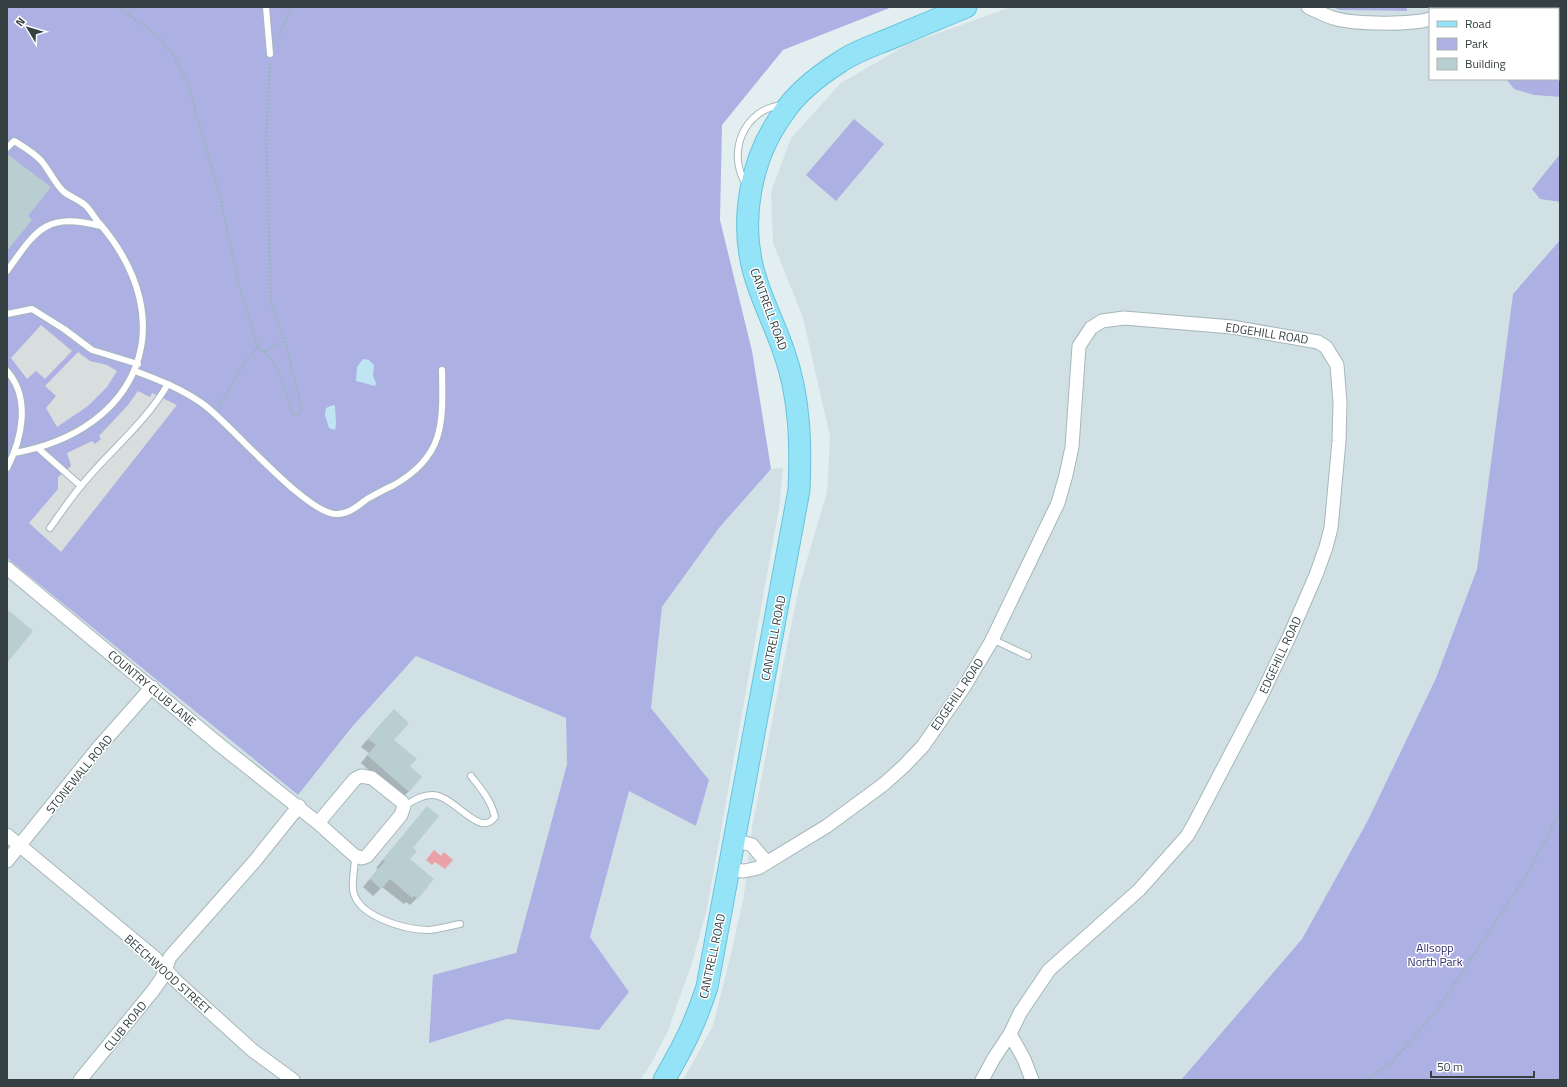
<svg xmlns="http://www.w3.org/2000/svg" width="1567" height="1087" viewBox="0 0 1567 1087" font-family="'Titillium Web',sans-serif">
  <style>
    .residential { fill: #d1e0e4 }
    .green { fill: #adb0e3 }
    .sand { fill: #bfe5f3 }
    .parking { fill: #d8ddde }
    .water { fill: #eaa1a8 }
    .shadow { fill: #0003 }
    .building { fill: #b9ced1 }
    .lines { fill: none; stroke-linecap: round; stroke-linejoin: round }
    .service-casing { stroke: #a6b7bb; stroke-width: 8 }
    .minor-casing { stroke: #a6b7bb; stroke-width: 15 }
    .primary-casing { stroke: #66c4db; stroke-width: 23 }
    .path { stroke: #98b7bc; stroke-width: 2.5; stroke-dasharray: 2 2; stroke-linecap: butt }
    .service { stroke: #fff; stroke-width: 6 }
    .minor { stroke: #fff; stroke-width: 13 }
    .primary { stroke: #94e3f7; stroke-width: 21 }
    .labels { text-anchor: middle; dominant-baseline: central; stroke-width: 3; stroke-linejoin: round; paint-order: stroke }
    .street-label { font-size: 12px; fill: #344041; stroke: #fff }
    .park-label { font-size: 12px; fill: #332b6e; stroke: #fff }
  </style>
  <rect width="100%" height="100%" fill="#e3eef0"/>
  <path class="residential" d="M 1011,7 L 1332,7 L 1340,10 L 1407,11 L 1407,7 L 1503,7 L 1497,9 L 1430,9 L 1430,79 L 1506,79 L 1514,89 L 1534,95 L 1560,97 L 1560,154 L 1540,199 L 1560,202 L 1560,240 L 1513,294 L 1477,569 L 1436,678 L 1367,822 L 1302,939 L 1181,1080 L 683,1080 L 713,1026 L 731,954 L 744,895 L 752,828 L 780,680 L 799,587 L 827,492 L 830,436 L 803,318 L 773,243 L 771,192 L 791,138 L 841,83 L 908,44 Z
    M 1518,7 L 1560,7 L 1560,47 L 1558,45 L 1558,9 L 1521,9 Z
    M 783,468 L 779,508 L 707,908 L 692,963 L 667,1033 L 648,1069 L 640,1080 L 7,1080 L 7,558 L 298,795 L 352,727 L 416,656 L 566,718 L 567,764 L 516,953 L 434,975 L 430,1042 L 507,1019 L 599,1030 L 629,992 L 590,937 L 629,790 L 696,826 L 709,780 L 651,708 L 662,607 L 719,528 L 771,469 Z"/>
  <path class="green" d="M 7,7 L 892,7 L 783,50 L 722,125 L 720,220 L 752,351 L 771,469 L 719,528 L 662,607 L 651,708 L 709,780 L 696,826 L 629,791 L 590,937 L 629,992 L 599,1030 L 507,1019 L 429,1043 L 433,975 L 516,953 L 567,764 L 566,718 L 416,656 L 352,727 L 298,795 L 7,558 Z
    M 1332,7 L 1407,7 L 1407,11 L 1340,10 Z
    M 1558,45 L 1560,47 L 1560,97 L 1534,95 L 1514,89 L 1506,79 L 1558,79 Z
    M 854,119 L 884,144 L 836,201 L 806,175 Z
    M 1560,154 L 1560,202 L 1540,199 L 1532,189 Z
    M 1560,240 L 1560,1080 L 1181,1080 L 1302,939 L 1367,822 L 1436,678 L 1477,569 L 1513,294 Z"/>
  <path class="sand" d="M 363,359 L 369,360 L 374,365 L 373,376 L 376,383 L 375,386 L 356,381 L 357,367 Z
    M 333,405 L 335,406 L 336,424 L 335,430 L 329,428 L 325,415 L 326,408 Z"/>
  <path class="parking" d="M 41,325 L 72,351 L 45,379 L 36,371 L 27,379 L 11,358 Z
    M 78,352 L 90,361 L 107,365 L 117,371 L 107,387 L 88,406 L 57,427 L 46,408 L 56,396 L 45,386 Z
    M 138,391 L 150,397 L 152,393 L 177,405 L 61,552 L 29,523 L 58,489 L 58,477 L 71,466 L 67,453 L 92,441 L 95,444 L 101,439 L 99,436 L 128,405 Z"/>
  <path class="water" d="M 434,850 L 441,856 L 444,852 L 453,860 L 445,869 L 435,862 L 432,865 L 426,860 Z"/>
  <path class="shadow" d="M 386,718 L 393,740 L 409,766 L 409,791 L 401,799 L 361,763 L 369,753 L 361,747 Z
    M 420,815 L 409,859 L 417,898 L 410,905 L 406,902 L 404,904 L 382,887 L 373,896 L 363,887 L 378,869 L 376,868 Z"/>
  <path class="building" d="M 7,154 L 51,187 L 28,216 L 32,220 L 7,251 Z
    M 7,609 L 33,631 L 7,663 Z
    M 394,709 L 409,723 L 394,740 L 417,759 L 410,766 L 422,777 L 409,792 L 367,755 L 376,745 L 368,739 Z
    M 427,806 L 439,816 L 413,848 L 417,851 L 410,859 L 434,879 L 418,899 L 414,896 L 412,898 L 390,879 L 381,889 L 370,879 L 385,861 L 383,860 Z"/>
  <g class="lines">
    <g class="service-casing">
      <path id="service" d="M 266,7 L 270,54
        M 7,148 L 14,141 C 24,147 36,154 43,163 C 50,172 56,185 64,192 C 71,197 79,200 85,205 C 91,210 94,218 100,224 C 184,323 139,431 14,453
        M 746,184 C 726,153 744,108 783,105
        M 7,271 C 37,229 46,212 101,226
        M 7,314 L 32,309 L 64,329 L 92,350 L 138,364
        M 7,371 C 31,398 22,439 7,468
        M 135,371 C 159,380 182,389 203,404 C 230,423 308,517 338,514 C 350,513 358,506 367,499 C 376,494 385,489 394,485 C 445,456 443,423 442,370
        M 39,449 L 81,486
        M 50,528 C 60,514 70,499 81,486 C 111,449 143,426 168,384
        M 992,639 L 1028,656
        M 404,806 C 413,801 421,795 432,795 C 455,795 479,839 495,817 C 491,800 481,789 471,776
        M 355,856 C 355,867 352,879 353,890 C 357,917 406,930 429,930 C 439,929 450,926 460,924"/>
    </g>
    <g class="minor-casing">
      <path id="minor" d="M 1308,7 C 1317,11 1327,17 1337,19 C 1356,24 1411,25 1430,19
        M 1536,7 L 1538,9
        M 1468,9 L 1475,7
        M 1558,30 L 1560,33
        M 7,568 L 221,746 L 318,823
        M 361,776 L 372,778 L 402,802 L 404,806 L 401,815 L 367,856 L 362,858 L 355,856 L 318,823 L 355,779 Z
        M 7,835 L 154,957 L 175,980 L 252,1050 L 293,1080
        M 734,840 L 752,845 L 767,863
        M 7,861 L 98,748 L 152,687
        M 730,870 L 744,871 L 758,868 L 827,826 L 884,784 L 904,766 L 923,746 L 964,687 L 991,642 L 1058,503 L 1066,475 L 1072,447 L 1079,346 L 1091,328 L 1102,321 L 1124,318 L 1232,327 L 1318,342 L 1326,347 L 1337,365 L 1340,403 L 1339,441 L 1331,528 L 1326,547 L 1316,575 L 1290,635 L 1261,696 L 1194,824 L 1187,836 L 1139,890 L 1049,970 L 1020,1013 L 1010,1034 L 1024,1059 L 1032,1080
        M 80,1080 L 152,992 L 162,978 L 170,957 L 254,862 L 299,806
        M 982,1080 L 994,1058 L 1010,1034"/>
    </g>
    <g class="primary-casing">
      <path id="primary" d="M 664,1080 C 683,1047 695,1024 707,987 L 799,490 C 801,444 800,397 784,352 C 775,325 760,297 753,269 C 740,218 751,158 782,115 C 796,93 818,76 840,62 C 854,52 872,46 887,40 C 913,29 940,18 966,7"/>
    </g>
    <path class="path" d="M 118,7 L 158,36 L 174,56 L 187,81 L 220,197 L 239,285 L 258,348 C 279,359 284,388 291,409 L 294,414 L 296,415 L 300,413 L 301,409 L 299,397 L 287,348 L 271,303 L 266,138 L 270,63
      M 279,36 L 291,7
      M 264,351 L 285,341
      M 219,405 L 248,358 L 258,348
      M 1366,1080 L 1394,1060 L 1437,1010 L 1530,869 L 1560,812"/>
    <use href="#service" class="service"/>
    <use href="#minor" class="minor"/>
    <use href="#primary" class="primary"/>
  </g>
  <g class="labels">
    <g class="street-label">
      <text transform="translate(769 309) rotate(70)">CANTRELL ROAD</text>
      <text transform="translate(1267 333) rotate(9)">EDGEHILL ROAD</text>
      <text transform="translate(773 638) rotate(-79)">CANTRELL ROAD</text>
      <text transform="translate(1280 655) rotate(-65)">EDGEHILL ROAD</text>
      <text transform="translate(152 688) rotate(40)">COUNTRY CLUB LANE</text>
      <text transform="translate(957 694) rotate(-56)">EDGEHILL ROAD</text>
      <text transform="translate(79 774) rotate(-51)">STONEWALL ROAD</text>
      <text transform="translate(712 956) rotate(-78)">CANTRELL ROAD</text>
      <text transform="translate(168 974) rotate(42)">BEECHWOOD STREET</text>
      <text transform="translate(125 1026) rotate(-51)">CLUB ROAD</text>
    </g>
    <g class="park-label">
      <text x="1435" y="947">Allsopp<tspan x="1435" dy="14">North Park</tspan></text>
    </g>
  </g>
  <rect width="1567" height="1087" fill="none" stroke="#344041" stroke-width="16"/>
  <rect x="1429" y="8" width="130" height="72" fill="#ffffff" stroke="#aeb3b3"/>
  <rect x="1437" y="21" width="20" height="6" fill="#94e3f7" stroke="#aeb3b3"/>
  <text x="1465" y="28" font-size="12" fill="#344041">Road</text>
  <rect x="1437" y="38" width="20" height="12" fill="#adb0e3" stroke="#aeb3b3"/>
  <text x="1465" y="48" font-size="12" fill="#344041">Park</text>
  <rect x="1437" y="58" width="20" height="12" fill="#b9ced1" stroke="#aeb3b3"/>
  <text x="1465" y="68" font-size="12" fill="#344041">Building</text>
  <g transform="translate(28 28) rotate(308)" stroke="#ffffff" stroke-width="3" paint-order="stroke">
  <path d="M0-3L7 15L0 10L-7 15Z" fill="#344041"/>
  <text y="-6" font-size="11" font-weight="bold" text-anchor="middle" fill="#344041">N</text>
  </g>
  <path d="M1431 1071v6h103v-6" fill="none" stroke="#344041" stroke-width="2"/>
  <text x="1437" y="1071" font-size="12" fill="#344041" stroke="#ffffff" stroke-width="3" paint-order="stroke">50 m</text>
</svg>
